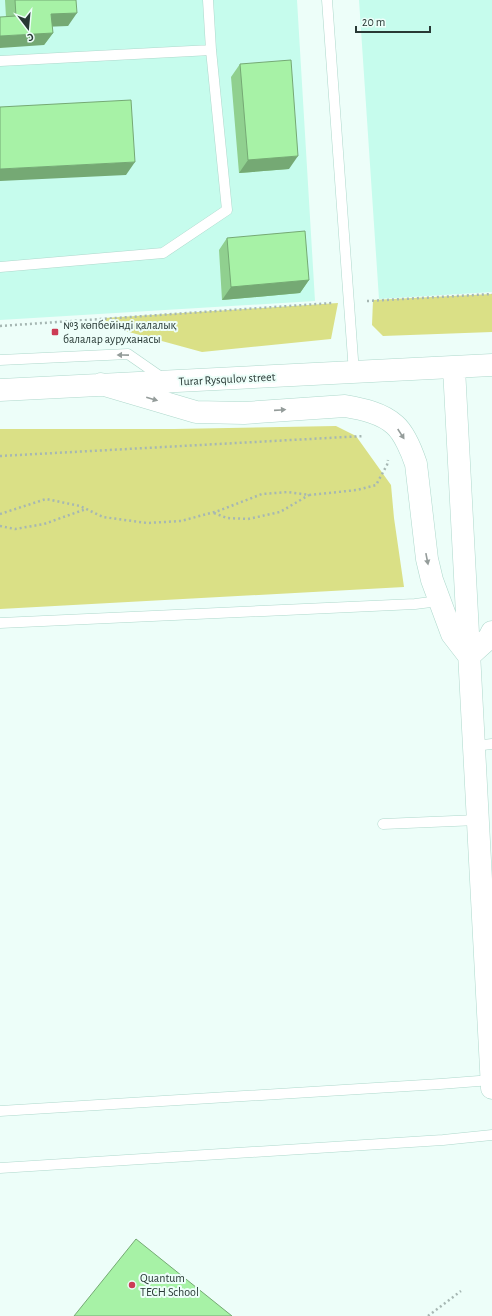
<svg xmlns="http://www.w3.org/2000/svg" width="492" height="1316" viewBox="0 0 492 1316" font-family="'Alegreya Sans',sans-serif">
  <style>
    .built { fill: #c6fced }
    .green { fill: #dae086 }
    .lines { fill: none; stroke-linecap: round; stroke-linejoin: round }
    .lane-casing { stroke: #aed8cc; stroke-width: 11 }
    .secondary-casing { stroke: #aed8cc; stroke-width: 23 }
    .path { stroke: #a6b7b3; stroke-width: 2.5; stroke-dasharray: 2 3; stroke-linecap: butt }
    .lane { stroke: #fff; stroke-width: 10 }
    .secondary { stroke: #fff; stroke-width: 22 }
    .wall { fill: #90d08f }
    .shaded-wall { fill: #75a974 }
    .building { fill: #a7f2a6; stroke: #75a974 }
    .oneway { fill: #949c9a }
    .poi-dot { fill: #cc3c55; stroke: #edfef9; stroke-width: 1.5 }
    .labels { text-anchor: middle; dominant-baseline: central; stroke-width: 4; stroke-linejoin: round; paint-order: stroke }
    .poi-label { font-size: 12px; fill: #283935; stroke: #edfef9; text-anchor: start }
    .street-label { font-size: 12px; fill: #283935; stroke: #edfef9 }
  </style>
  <rect width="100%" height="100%" fill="#edfef9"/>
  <path class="built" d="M 0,0 L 297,0 L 315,301 L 0,320 Z
    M 359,0 L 492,0 L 492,292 L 379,299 Z"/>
  <path class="green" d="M 492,294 L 492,332 L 383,336 L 372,325 L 373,300 Z
    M 338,303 L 331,339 L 202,352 L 107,326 L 105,318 Z
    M 336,426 L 356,436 L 391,485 L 394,518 L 404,587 L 0,609 L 0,429 L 174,429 Z"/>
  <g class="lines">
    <g class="lane-casing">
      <path id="lane" d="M 327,0 L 354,373
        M 0,61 L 211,50
        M 0,267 L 163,253 L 227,210 L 211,50 L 208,0
        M 0,360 L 128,354 L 164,379
        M 0,623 L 415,604 L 439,601
        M 474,746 L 492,744
        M 383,824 L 478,820
        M 0,1111 L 440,1084 L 492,1080
        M 0,1168 L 443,1140 L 492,1135"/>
    </g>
    <g class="secondary-casing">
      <path id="secondary" d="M 454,368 L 492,1088
        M 101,384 L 196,412 L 244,413 L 345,406 C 362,409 382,413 395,425 C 404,433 412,452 416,464 L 427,559 L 432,580 L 452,634 L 469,656
        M 0,390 L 492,365
        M 469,656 L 489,638 L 492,632"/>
    </g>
    <path class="path" d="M 367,301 L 492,294
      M 0,326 L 332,303
      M 0,456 L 364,436
      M 214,513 L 227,518 L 248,519 L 280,512 L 309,495
      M 0,514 L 46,499 L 80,506 L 103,517 L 147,523 L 181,521 L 218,511 L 262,494 L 288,492 L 309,495 L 357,490 L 376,485 L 387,465 L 388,460
      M 0,526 L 15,529 L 44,524 L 86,509
      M 428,1316 L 461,1291"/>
    <use href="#lane" class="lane"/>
    <use href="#secondary" class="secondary"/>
  </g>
  <path class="wall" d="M 5,0 L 76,0 L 68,26 L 52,26 L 53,33 L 44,45 L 6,17 Z
    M 240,64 L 289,169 L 239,173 L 231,77 Z
    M 227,238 L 309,280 L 300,293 L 222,300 L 219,250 Z"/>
  <path class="shaded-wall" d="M 77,13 L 68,26 L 42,27 L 51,14 Z
    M 53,33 L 44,45 L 0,48 L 0,36 Z
    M 298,156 L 289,169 L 239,173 L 248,160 Z
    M 135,162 L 126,175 L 0,181 L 0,169 Z
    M 309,280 L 300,293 L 222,300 L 231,287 Z"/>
  <path class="building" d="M 15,0 L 76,0 L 77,13 L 51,14 L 53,33 L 0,36 L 0,17 L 16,16 Z
    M 291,60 L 298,156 L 248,160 L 240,64 Z
    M 131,100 L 135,162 L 0,169 L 0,107 Z
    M 305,231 L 309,280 L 231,287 L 227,238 Z
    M 136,1239 L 232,1316 L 74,1316 Z"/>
  <defs><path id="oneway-solid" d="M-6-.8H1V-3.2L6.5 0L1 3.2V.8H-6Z"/></defs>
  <g class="oneway">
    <use href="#oneway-solid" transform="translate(123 355) rotate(-179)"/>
    <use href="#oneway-solid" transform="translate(152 399) rotate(16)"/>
    <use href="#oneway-solid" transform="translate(280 410) rotate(-4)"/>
    <use href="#oneway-solid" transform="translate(401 434) rotate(57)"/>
    <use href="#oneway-solid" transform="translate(427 559) rotate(79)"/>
  </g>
  <g class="poi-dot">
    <rect x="51" y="328" width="8" height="8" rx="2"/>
    <circle cx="132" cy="1285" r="4"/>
  </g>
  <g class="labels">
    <g class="poi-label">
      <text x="63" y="325">№3 көпбейінді қалалық<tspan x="63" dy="14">балалар ауруханасы</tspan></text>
      <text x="140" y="1278">Quantum<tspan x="140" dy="14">TECH School</tspan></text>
    </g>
    <g class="street-label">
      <text transform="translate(227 379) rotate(-3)">Turar Rysqulov street</text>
    </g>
  </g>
  <g transform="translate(28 28) rotate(164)" stroke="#edfef9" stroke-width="3" paint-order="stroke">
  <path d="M0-3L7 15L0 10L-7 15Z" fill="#283935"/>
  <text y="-6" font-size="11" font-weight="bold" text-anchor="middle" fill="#283935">С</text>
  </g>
  <path d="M356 26v6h74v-6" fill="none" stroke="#283935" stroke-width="2"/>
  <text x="362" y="26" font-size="12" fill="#283935" stroke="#edfef9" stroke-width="3" paint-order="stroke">20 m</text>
</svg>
